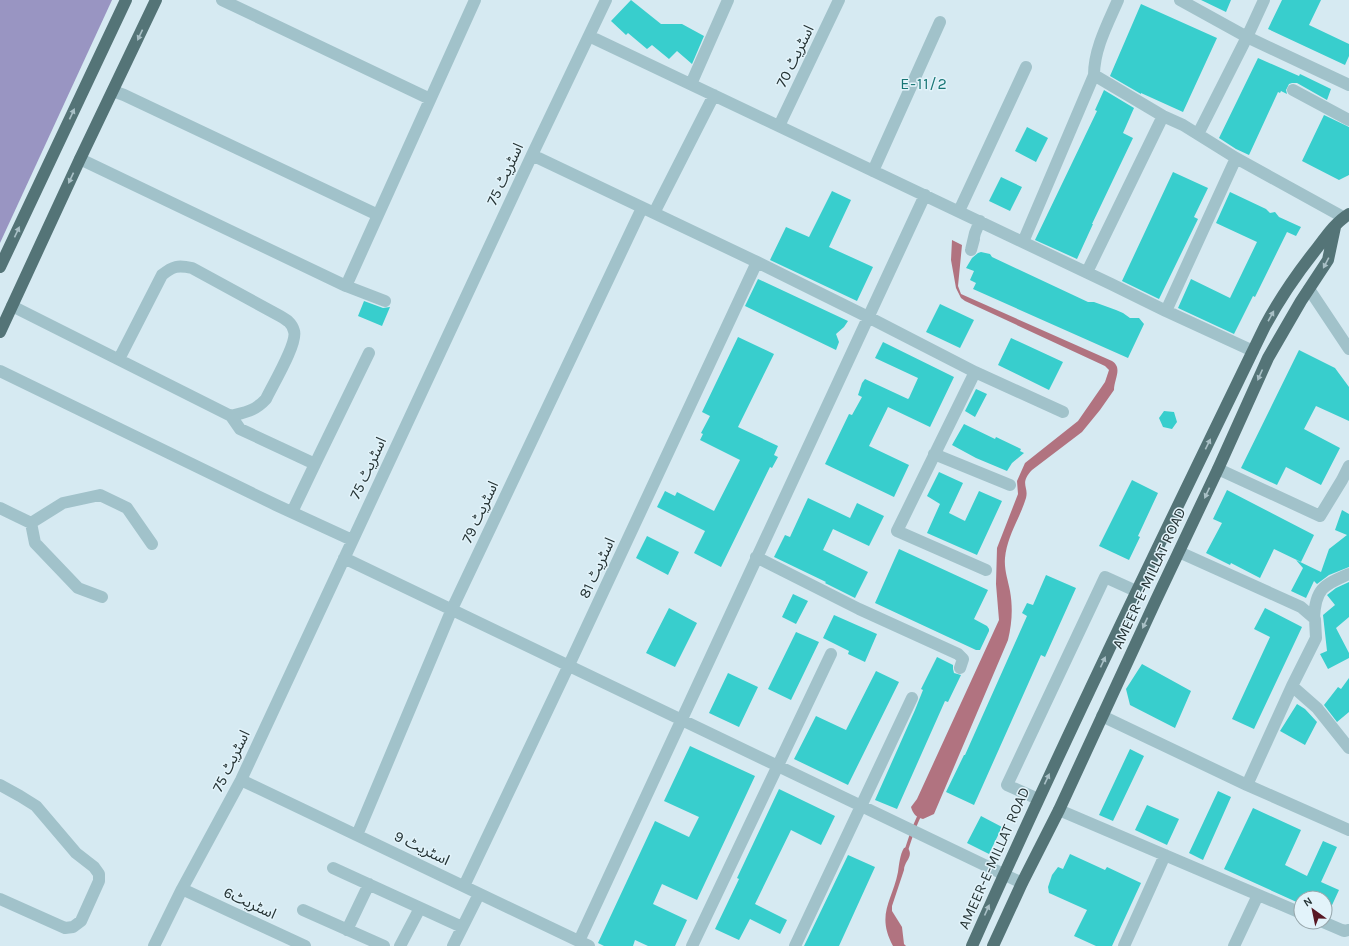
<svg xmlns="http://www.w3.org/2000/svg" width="1349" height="946" viewBox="0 0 1349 946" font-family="Karla,'Noto Sans Arabic',sans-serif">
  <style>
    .green { fill: #9995c2 }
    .water { fill: #b17380 }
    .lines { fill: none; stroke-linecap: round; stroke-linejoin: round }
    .stream { stroke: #b17380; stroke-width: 3.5 }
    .building { fill: #38cecd }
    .minor { stroke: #a1c2ca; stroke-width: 12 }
    .major { stroke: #547477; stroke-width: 12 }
    .oneway { fill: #a9c0c6 }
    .labels { text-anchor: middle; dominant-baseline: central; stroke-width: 3; stroke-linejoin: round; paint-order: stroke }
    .street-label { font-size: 15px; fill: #253334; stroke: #e2f3fa }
    .neighbourhood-label { font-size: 16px; letter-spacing: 1px; fill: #187675; stroke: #e2f3fa }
  </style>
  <rect width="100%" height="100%" fill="#d6eaf2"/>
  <path class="green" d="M 0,0 L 112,0 L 0,243 Z"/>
  <path class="water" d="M 952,240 L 962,245 L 958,286 L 961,294 L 1112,361 C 1123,368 1114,379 1114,390 L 1100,410 L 1082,432 L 1032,470 C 1019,484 1029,486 1026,498 C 1020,518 1007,536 1005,558 C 1004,570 1008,580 1010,591 C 1013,608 1012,623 1008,640 L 934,814 L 923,819 C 916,817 913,814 911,807 L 917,799 L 999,620 L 996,584 L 997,548 L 1018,494 L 1017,481 L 1025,463 L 1078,421 L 1105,382 L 1109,370 L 1105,366 L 965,301 L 961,298 L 956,288 L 951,260 Z
    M 907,847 C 915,856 904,861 904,870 L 892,906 L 892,911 L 902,927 L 904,944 L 906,946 L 893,946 C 876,914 892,902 898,872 C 899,865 900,854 904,848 Z"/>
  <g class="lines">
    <path class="stream" d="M 906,851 L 913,830 L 920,814"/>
  </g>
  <path class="building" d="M 631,0 L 661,24 L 682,24 L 704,36 L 692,64 L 677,51 L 669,59 L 652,45 L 647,49 L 628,33 L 626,35 L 611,21 Z
    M 1201,0 L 1231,0 L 1226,12 Z
    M 1282,0 L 1321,0 L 1309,25 L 1349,44 L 1349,56 L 1345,65 L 1268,29 Z
    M 1141,4 L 1217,38 L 1183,112 L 1141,93 L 1141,94 L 1110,76 Z
    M 1258,58 L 1299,76 L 1300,74 L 1331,89 L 1327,100 L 1297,83 L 1292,83 L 1289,84 L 1286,90 L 1287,94 L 1281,91 L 1280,93 L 1278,92 L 1249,155 L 1236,149 L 1219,138 Z
    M 1104,90 L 1134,108 L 1123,133 L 1133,138 L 1092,224 L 1093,224 L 1077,259 L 1035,240 L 1097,111 L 1095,110 Z
    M 1324,115 L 1349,127 L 1349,175 L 1339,180 L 1302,161 Z
    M 1027,127 L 1048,138 L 1036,162 L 1015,151 Z
    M 1173,172 L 1208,188 L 1194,217 L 1198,219 L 1159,299 L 1122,281 Z
    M 1001,177 L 1022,187 L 1010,211 L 989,201 Z
    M 832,191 L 851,200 L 829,247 L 873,267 L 857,301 L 770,260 L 786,227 L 809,237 Z
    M 1230,192 L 1266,209 L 1270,213 L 1275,212 L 1279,217 L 1301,227 L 1296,236 L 1287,232 L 1255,297 L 1253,296 L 1234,334 L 1178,308 L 1191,279 L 1230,298 L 1257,242 L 1216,223 Z
    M 981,252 L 990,254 L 992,257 L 1088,302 L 1094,302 L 1116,310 L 1123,313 L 1130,318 L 1139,318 L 1144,324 L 1128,358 L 973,289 L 976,283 L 970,280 L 974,271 L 966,268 L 972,258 L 978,253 Z
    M 758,279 L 848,321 L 844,327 L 836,334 L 839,342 L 836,350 L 745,306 Z
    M 364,301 L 383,308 L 390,307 L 382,326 L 358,316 Z
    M 940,304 L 974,320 L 960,348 L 926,332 Z
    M 738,337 L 774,354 L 738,427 L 778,446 L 774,455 L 778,457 L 772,468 L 770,467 L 721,567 L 694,553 L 705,531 L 657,507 L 665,491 L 675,496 L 677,492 L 714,511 L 740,460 L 700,440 L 703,434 L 701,433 L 710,416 L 702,412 Z
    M 1011,338 L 1063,362 L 1049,390 L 998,365 Z
    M 883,342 L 954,377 L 930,427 L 888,407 L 869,446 L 909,465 L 894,497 L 825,464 L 849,414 L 852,415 L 862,397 L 858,395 L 862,383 L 865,379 L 908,399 L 909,398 L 918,378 L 875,358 Z
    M 1299,350 L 1335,368 L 1349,387 L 1349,421 L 1316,406 L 1304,429 L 1340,448 L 1321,485 L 1286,467 L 1277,485 L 1241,468 Z
    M 976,389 L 987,394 L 975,417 L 965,411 Z
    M 1164,411 L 1174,412 L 1177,422 L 1172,429 L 1163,427 L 1159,418 Z
    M 964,424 L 995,439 L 996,437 L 1021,449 L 1020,451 L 1024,453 L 1012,463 L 1007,471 L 976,458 L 952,445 Z
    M 939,472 L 963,483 L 949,513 L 965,521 L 979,491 L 1002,501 L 977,555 L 927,533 L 940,504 L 927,496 Z
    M 1132,480 L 1158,493 L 1138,536 L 1140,537 L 1129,560 L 1099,546 Z
    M 1227,490 L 1314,535 L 1301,562 L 1274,549 L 1260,578 L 1231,563 L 1230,565 L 1206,553 L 1222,523 L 1213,519 Z
    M 808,498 L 850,518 L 857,503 L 884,516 L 869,546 L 833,529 L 823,550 L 868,572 L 855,598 L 825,583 L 826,582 L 774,557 L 785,535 L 790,537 Z
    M 1342,510 L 1349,514 L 1349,567 L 1329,575 L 1317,584 L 1314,581 L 1306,598 L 1291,591 L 1303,568 L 1296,560 L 1321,572 L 1329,549 L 1347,535 L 1335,530 Z
    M 647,536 L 679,552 L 668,575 L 636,558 Z
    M 899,549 L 988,590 L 974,619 L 987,626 L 989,629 L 989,631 L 980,650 L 976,650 L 875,603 Z
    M 1046,575 L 1076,588 L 1045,657 L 1041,655 L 974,805 L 946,792 L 964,755 L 965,755 L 1027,616 L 1022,613 L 1027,603 L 1033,605 Z
    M 1349,582 L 1349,617 L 1336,628 L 1349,653 L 1349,658 L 1328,669 L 1320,654 L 1327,651 L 1323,615 L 1335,605 L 1327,595 L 1336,588 Z
    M 793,594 L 808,601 L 796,624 L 782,617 Z
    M 669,608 L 697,623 L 675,667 L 646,653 Z
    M 1265,608 L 1302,627 L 1254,729 L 1232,719 L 1270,637 L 1254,629 Z
    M 834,615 L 877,634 L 865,662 L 848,654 L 849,651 L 823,638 Z
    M 796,632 L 819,642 L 791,700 L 768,689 Z
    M 937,657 L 953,665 L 953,669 L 954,673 L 961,675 L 948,702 L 945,701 L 897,809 L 875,800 L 915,710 L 923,690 L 921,689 Z
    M 1142,664 L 1191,691 L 1175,728 L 1130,705 L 1126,689 Z
    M 876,671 L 899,682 L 848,785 L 794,759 L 816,716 L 846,730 Z
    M 728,673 L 758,687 L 739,727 L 709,713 Z
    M 1349,678 L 1349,712 L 1337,722 L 1324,705 L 1338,687 L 1341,689 Z
    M 1297,704 L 1305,709 L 1317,722 L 1305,745 L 1280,731 Z
    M 690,746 L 755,776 L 697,900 L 662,884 L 653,904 L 687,920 L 675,946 L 648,946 L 635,940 L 633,946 L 604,946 L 598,943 L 655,821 L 689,837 L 699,817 L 664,801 Z
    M 1130,749 L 1144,756 L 1113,821 L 1099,815 Z
    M 779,789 L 835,816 L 821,845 L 791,830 L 755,904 L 787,920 L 780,934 L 750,919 L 739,940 L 715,929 L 739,879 L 737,878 Z
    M 1218,791 L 1231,797 L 1203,860 L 1189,853 Z
    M 1147,805 L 1179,819 L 1167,845 L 1135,830 Z
    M 1253,808 L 1301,830 L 1285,865 L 1307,876 L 1323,841 L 1337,847 L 1321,882 L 1339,890 L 1327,916 L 1325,915 L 1325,898 L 1301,898 L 1301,904 L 1224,869 Z
    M 981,816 L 1002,827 L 989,854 L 967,843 Z
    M 1070,854 L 1105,870 L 1107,867 L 1141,883 L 1112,946 L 1096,946 L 1074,936 L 1087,910 L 1049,893 L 1048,887 L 1052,875 L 1058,867 L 1063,869 Z
    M 848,855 L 875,867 L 839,946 L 804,946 Z"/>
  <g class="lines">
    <path class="minor" d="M 222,0 L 430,99
      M 1180,0 L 1247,37 L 1349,85
      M 589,36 L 1111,284 L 1166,311 L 1253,351
      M 1094,75 L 1163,116 L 1183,125 L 1236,158 L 1343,217
      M 691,84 L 728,0
      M 1293,90 L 1349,120
      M 113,91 L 124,95 L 378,215
      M 779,126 L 839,0
      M 1198,134 L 1247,37 L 1264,0
      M 532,155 L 757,262 L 868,317 L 975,372 L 1063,412
      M 80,159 L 346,286 L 385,301
      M 873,171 L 940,22
      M 959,211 L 1026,67
      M 654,213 L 714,95
      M 974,239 L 971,250 L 975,233 L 980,221
      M 1023,242 L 1094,75 C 1094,49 1108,23 1118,0
      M 1087,272 L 1163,116
      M 346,286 L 475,0
      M 1309,289 L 1349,349
      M 12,306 L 231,416 C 246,412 255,411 266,399 C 272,386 298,343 294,331 C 292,323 287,320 280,316 L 192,268 C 178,265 173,266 162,275 L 119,359
      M 1166,311 L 1236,158
      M 0,371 L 276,505 L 352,540
      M 975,372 L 897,531 L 986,570
      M 231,416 L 240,429 L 315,464 L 292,512
      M 934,454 L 1010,485
      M 315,464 L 369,353
      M 1218,469 L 1320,516 L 1342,480 L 1349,466
      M 0,508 L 31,523 L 35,543 L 78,588 L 102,597
      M 31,523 L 63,503 L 100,495 L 127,508 L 152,544
      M 1179,552 L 1301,607 L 1315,619 L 1316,638 L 1292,686 L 1247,785
      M 756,557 L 859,609 L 958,654 L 963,659 L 960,668
      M 344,558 L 1022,883
      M 1314,619 C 1315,589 1323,585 1349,574
      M 1292,686 L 1317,708 L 1349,748
      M 1102,716 L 1247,785 L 1349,830
      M 241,780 L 589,946
      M 0,785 L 20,796 L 36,806 L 76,853 L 94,867 L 99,874 L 99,881 L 81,921 L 73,927 L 65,928 L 0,899
      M 1038,799 L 1007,785 L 1105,577 L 1136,591
      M 1059,810 L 1301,913
      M 357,835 L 452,609 L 642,208
      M 333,868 L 462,927
      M 464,886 L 569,665 L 757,262
      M 182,889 L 305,946
      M 303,910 L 384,946
      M 1323,922 L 1344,931 L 1349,930
      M 347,930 L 369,884
      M 579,941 L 925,195
      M 154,946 L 182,889 L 241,780 L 532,155 L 606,0
      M 400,946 L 420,908
      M 453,946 L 479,894
      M 692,946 L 831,654
      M 795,946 L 912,698
      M 1124,946 L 1165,855
      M 1234,946 L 1258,895"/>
    <path class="major" d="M 0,267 L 126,0
      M 0,332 L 80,159 L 156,0
      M 972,946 C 1065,737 1165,532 1265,326 C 1280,298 1298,272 1318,247 C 1327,235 1336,222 1349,214
      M 993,946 L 1022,883 L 1059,810 L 1156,600 L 1218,469 L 1268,358 L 1301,301 L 1328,260 L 1335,227"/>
  </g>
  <defs><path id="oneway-solid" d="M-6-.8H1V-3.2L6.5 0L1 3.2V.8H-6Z"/></defs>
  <g class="oneway">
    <use href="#oneway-solid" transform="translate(140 35) rotate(115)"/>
    <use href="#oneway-solid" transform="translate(72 114) rotate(-65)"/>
    <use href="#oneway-solid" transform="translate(71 178) rotate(115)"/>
    <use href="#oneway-solid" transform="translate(17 232) rotate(-65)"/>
    <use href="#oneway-solid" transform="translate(1326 263) rotate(118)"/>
    <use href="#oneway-solid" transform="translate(1271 316) rotate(-61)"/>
    <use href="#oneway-solid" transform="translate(1260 375) rotate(114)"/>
    <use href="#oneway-solid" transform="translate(1208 444) rotate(-64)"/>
    <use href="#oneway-solid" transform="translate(1207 493) rotate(115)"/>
    <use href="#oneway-solid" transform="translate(1145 623) rotate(115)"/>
    <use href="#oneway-solid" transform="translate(1103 662) rotate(-65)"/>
    <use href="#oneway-solid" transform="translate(1047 779) rotate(-65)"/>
    <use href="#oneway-solid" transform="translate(987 910) rotate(-66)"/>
  </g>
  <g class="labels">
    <g class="street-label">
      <text transform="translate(795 56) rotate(-64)">اسٹریٹ 70</text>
      <text transform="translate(505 174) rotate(-65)">اسٹریٹ 75</text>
      <text transform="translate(368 468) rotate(-65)">اسٹریٹ 75</text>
      <text transform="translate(480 512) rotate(-65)">اسٹریٹ 79</text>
      <text transform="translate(597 568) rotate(-65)">اسٹریٹ 81</text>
      <text transform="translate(1149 578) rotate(-65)">AMEER-E-MILLAT ROAD</text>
      <text transform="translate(231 761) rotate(-64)">اسٹریٹ 75</text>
      <text transform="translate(422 848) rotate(26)">اسٹریٹ 9</text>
      <text transform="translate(994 858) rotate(-66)">AMEER-E-MILLAT ROAD</text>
      <text transform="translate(250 903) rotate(25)">اسٹریٹ6</text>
    </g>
    <g class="neighbourhood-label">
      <text x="924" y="83">E-11/2</text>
    </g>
  </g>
  <g transform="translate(1313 910) rotate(327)"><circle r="19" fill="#e2f3fa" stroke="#96a6ab"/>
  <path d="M0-3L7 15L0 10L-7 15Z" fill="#581824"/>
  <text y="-6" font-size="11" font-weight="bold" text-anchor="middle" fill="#253334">N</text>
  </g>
</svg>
